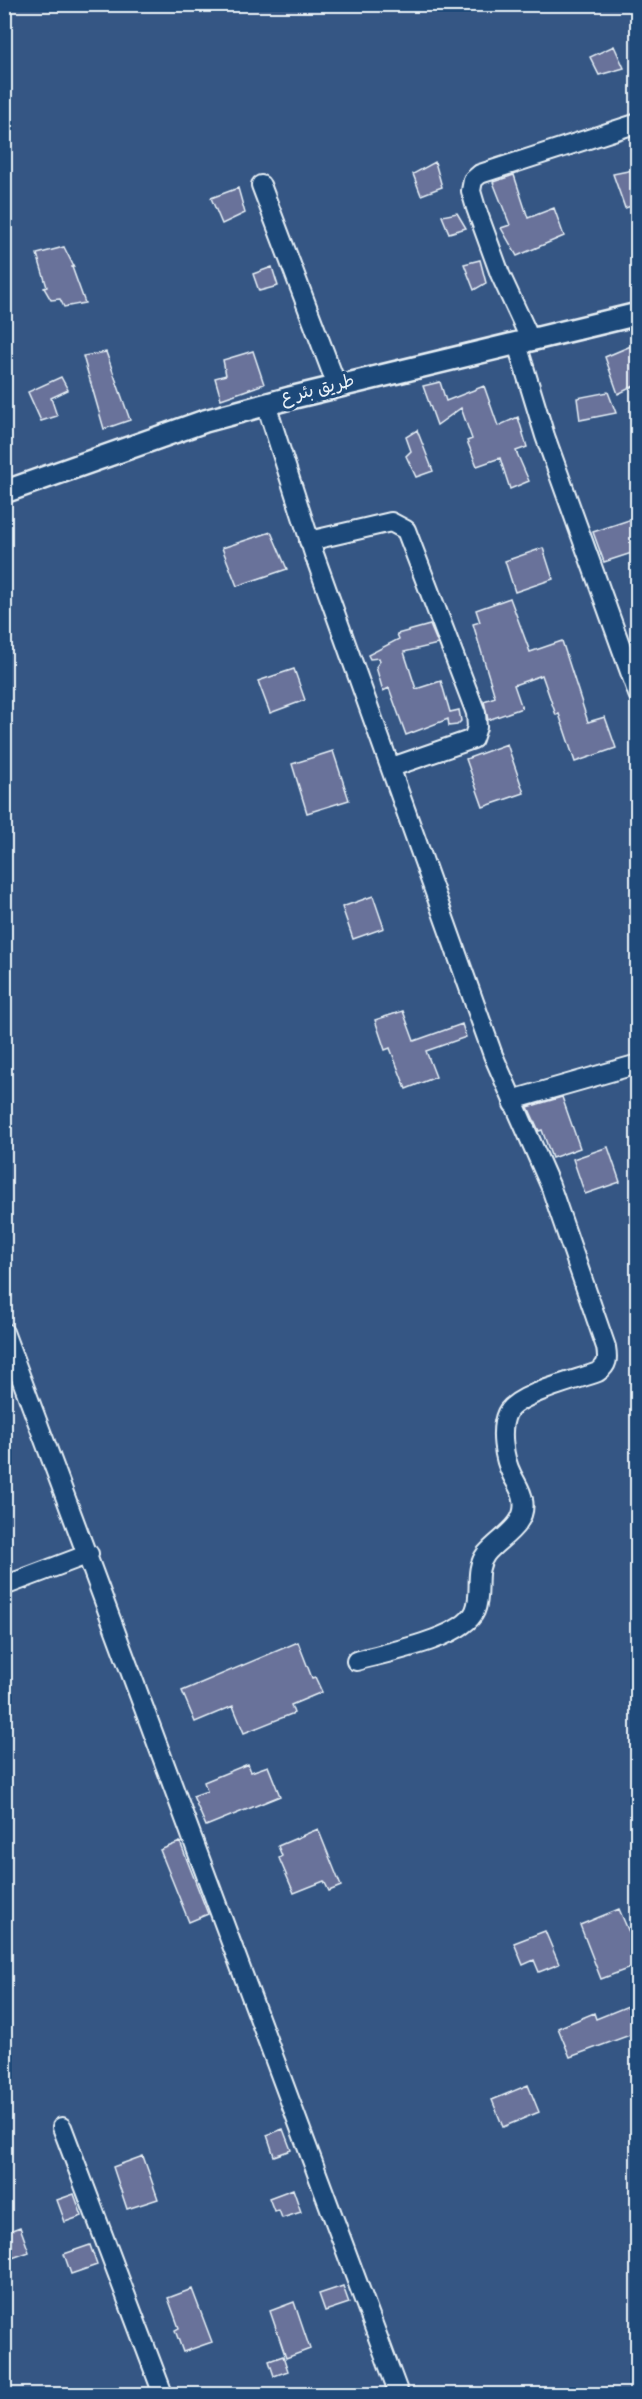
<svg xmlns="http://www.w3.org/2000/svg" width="642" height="2399" viewBox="0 0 642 2399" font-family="'Gochi Hand','Playpen Sans Arabic',sans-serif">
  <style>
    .building { fill: #69729a; stroke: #e8f1f8; stroke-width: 1.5 }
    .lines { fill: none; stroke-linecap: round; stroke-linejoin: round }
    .minor-casing { stroke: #e8f1f8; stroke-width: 22 }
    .tertiary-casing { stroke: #e8f1f8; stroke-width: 26 }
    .minor { stroke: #1f4a7a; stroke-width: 18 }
    .tertiary { stroke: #1f4a7a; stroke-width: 21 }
    .labels { text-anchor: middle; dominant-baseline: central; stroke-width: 6; stroke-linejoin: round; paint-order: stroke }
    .street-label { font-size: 18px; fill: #e8f1f8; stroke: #1f4a7a }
  </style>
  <rect width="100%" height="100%" fill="#355684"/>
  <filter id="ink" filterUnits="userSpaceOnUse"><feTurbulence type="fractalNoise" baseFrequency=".0167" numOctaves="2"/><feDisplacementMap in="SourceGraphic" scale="12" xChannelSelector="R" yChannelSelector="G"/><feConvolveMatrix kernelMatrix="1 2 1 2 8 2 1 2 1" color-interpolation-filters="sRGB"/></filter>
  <g filter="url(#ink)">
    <path class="building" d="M 614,46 L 624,68 L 599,75 L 590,57 Z
      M 435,162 L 442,187 L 421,195 L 413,174 Z
      M 638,169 L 638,204 L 625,208 L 613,174 Z
      M 514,175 L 528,218 L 554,208 L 564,236 L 517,256 L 501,228 L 510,225 L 493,182 Z
      M 238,188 L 245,213 L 222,224 L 211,198 Z
      M 457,213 L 466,228 L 449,233 L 442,216 Z
      M 64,247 L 74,267 L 72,267 L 85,303 L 64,307 L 60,299 L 51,300 L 44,288 L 47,287 L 37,254 Z
      M 480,260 L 486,283 L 474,290 L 464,264 Z
      M 272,267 L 278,286 L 259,291 L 253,274 Z
      M 638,343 L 638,384 L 618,394 L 605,357 Z
      M 253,351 L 264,384 L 221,399 L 215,378 L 226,375 L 223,360 Z
      M 106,352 L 130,420 L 104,429 L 83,356 Z
      M 61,377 L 68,390 L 51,398 L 57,416 L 41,421 L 28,392 Z
      M 440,382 L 446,401 L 484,386 L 498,426 L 518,417 L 527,447 L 516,451 L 529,481 L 510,489 L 500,458 L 477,466 L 467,441 L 472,439 L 461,408 L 437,425 L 423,386 Z
      M 608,392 L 616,413 L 580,420 L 577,398 Z
      M 417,430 L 433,471 L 416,477 L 406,456 L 411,451 L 406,437 Z
      M 638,517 L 638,551 L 604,562 L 593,532 Z
      M 271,532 L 287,569 L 237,586 L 222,548 Z
      M 543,548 L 553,579 L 515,592 L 505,561 Z
      M 510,598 L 530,652 L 562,641 L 588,722 L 605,717 L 616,748 L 575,762 L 559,714 L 556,715 L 542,675 L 514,685 L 522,708 L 488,720 L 484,701 L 495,697 L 473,624 L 480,622 L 476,610 Z
      M 430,625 L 438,644 L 404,652 L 416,689 L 441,681 L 450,712 L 459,710 L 461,721 L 457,725 L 449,726 L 448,719 L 406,735 L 389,688 L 383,691 L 376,667 L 380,661 L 379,658 L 370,659 L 368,655 L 399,639 L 397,634 Z
      M 294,669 L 305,700 L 270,713 L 258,681 Z
      M 507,744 L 524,793 L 483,807 L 466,759 Z
      M 333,751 L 349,800 L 307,813 L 292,764 Z
      M 373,896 L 384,928 L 353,939 L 342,907 Z
      M 403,1011 L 414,1041 L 462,1024 L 466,1037 L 426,1051 L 436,1077 L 406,1089 L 390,1048 L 385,1050 L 375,1020 Z
      M 562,1097 L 580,1148 L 552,1158 L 542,1130 L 539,1131 L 528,1107 Z
      M 608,1147 L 620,1182 L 585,1194 L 573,1159 Z
      M 298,1642 L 312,1678 L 315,1677 L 322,1692 L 291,1705 L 294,1713 L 244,1733 L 233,1706 L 195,1722 L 182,1691 Z
      M 248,1764 L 251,1772 L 268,1766 L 280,1796 L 206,1826 L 193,1796 L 207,1791 L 204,1782 Z
      M 318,1829 L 341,1886 L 329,1891 L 324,1881 L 294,1893 L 279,1858 L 282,1856 L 278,1846 Z
      M 180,1842 L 208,1914 L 189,1922 L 160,1850 Z
      M 619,1909 L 638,1953 L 638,1965 L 601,1979 L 580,1925 Z
      M 545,1931 L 559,1964 L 539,1972 L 534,1960 L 523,1965 L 514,1943 Z
      M 638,2002 L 638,2032 L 570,2057 L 558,2028 L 594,2013 L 596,2019 Z
      M 528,2085 L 539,2112 L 503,2127 L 492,2100 Z
      M 283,2129 L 291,2150 L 274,2156 L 267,2135 Z
      M 143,2156 L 158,2199 L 127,2209 L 113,2167 Z
      M 293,2189 L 301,2212 L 282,2218 L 279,2210 L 274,2211 L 269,2198 Z
      M 74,2194 L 82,2216 L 65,2222 L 57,2200 Z
      M 20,2227 L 29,2252 L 4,2261 L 4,2233 Z
      M 90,2245 L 97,2265 L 71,2274 L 64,2254 Z
      M 343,2286 L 349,2303 L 325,2311 L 319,2294 Z
      M 192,2289 L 212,2342 L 183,2352 L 175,2330 L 179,2328 L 168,2298 Z
      M 294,2302 L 310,2349 L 286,2358 L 270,2311 Z
      M 283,2356 L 288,2371 L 274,2376 L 269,2361 Z"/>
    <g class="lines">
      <g class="minor-casing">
        <path id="minor" d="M 261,185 L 337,386
          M 531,341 L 500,274 L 476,208 L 471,191 L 473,180 L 480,174 L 638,123
          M 517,344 L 545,436 L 638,694
          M 266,404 L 314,554 L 493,1055 L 550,1185 L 606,1347 C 608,1359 608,1365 598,1372 C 577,1380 516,1394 507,1413 C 499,1430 504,1459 512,1475 C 516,1483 522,1491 523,1500 C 528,1525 499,1538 486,1554 C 473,1571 483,1592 475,1611 C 463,1639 384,1653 356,1661
          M 309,541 L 391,522 L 406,530 L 476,713 L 477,727 L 473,739 L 392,767
          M 513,1104 L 519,1098 L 638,1064
          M 4,1332 L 399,2394
          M 4,1586 L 89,1554
          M 62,2127 L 163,2394"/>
      </g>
      <g class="tertiary-casing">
        <path id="tertiary" d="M 4,492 L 205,421 L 290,398 L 638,314"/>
      </g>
      <use href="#minor" class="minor"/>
      <use href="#tertiary" class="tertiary"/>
    </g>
  </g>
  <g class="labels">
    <g class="street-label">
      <text transform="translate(318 391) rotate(-14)">طريق بئر ع</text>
    </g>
  </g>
  <rect width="642" height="2399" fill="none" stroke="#1f4a7a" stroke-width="24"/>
  <rect x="12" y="12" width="618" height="2375" fill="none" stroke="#e8f1f8" stroke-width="2" filter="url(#ink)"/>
</svg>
